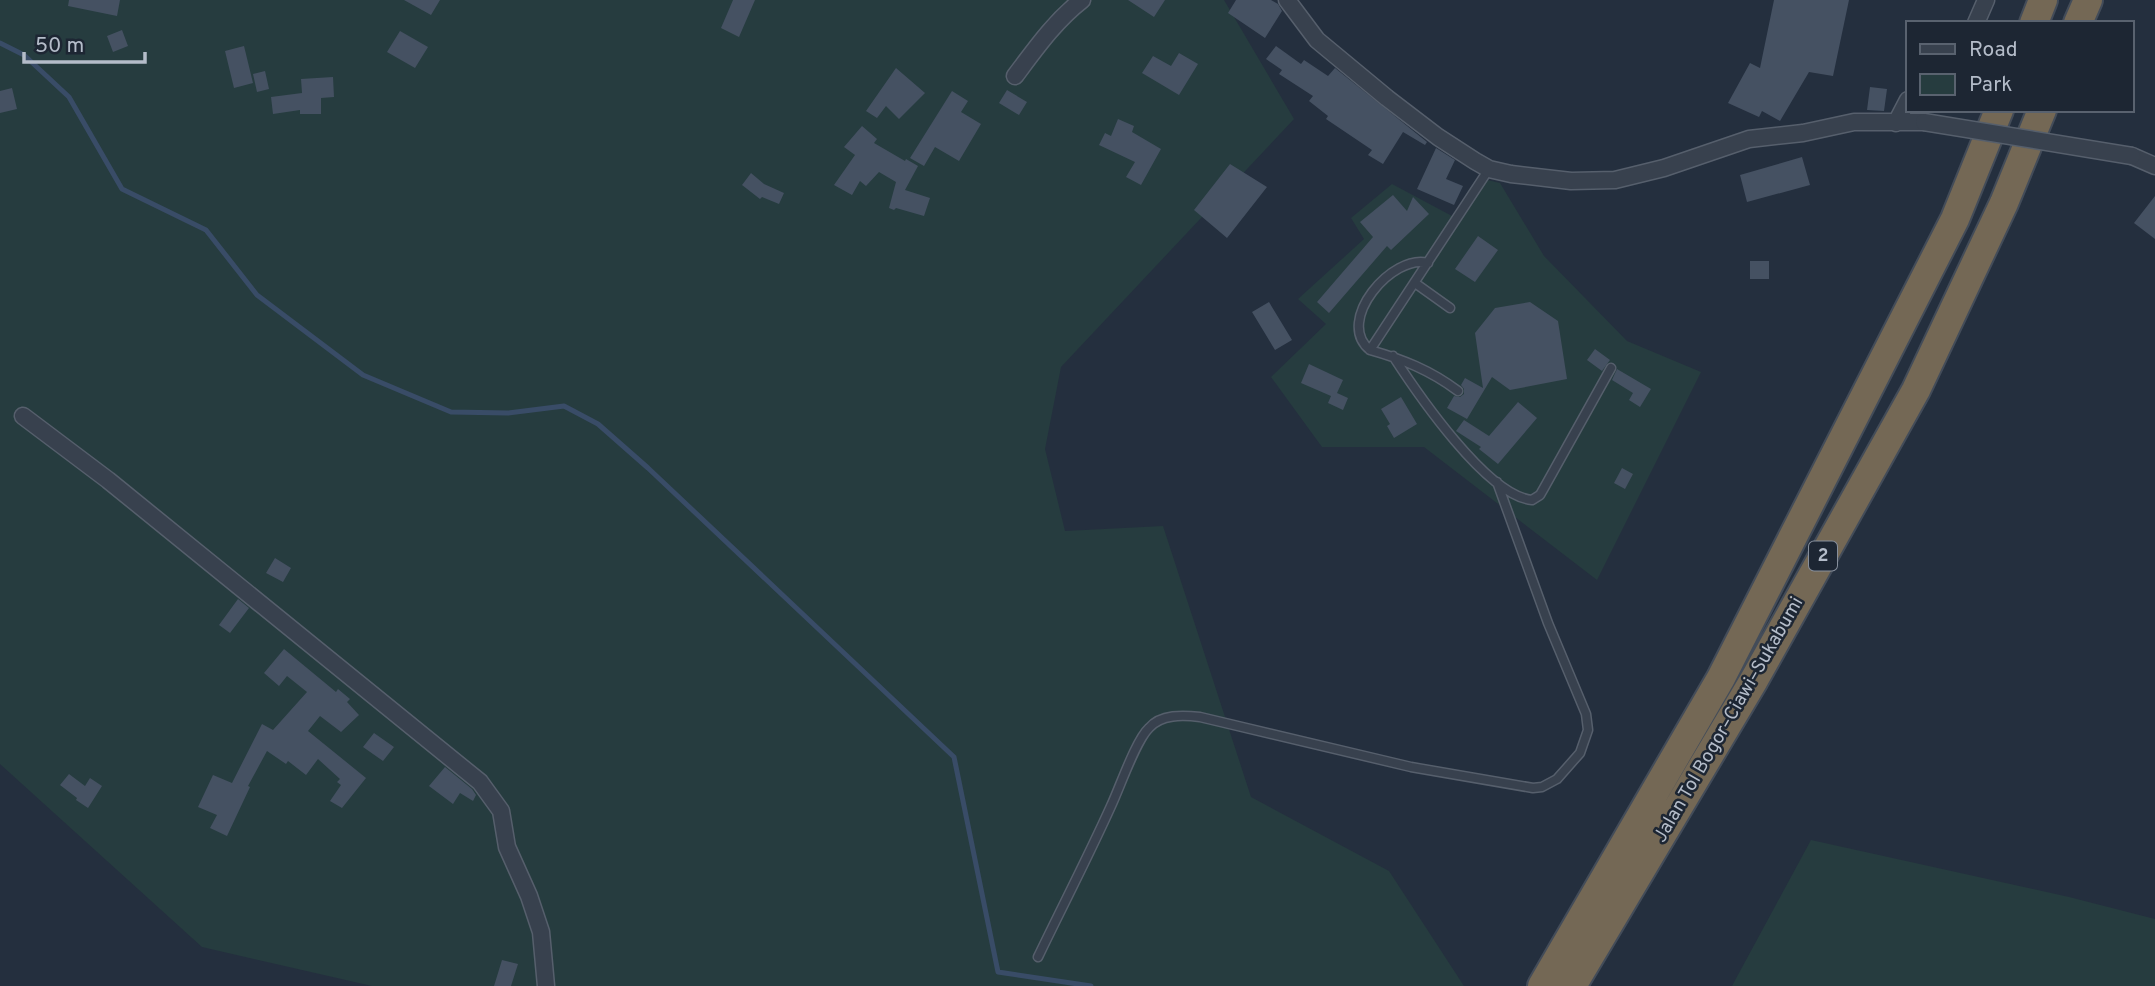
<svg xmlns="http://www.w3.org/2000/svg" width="2155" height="986" viewBox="0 0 2155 986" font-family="Overpass,sans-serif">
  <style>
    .green { fill: #263c3f }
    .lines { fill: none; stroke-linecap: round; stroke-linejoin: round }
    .stream { stroke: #394c67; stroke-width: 5 }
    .building { fill: #455162 }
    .lane-casing { stroke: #565f6c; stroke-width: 11 }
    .street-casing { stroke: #565f6c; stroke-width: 19 }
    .highway-casing { stroke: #434c59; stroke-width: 32 }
    .lane { stroke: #38414e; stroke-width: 8 }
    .street { stroke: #38414e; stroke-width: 16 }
    .highway { stroke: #746855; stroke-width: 28 }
    .street-bridge-casing { stroke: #565f6c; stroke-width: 19; stroke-linecap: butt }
    .street-bridge { stroke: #38414e; stroke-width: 16 }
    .labels { text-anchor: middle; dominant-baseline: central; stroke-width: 5; stroke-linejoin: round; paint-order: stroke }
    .shield { fill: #1d2633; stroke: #878f9c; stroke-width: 2 }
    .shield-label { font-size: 18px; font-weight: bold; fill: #b4bcc9 }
    .street-label { font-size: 19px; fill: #b4bcc9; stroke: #1d2633 }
  </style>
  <rect width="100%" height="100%" fill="#242f3e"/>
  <path class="green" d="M 0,0 L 1224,0 L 1294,119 L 1061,367 L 1045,449 L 1065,531 L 1163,526 L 1251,797 L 1389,871 L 1464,986 L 372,986 L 202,947 L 0,764 Z
    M 1479,178 L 1500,183 L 1544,256 L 1627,341 L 1701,372 L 1597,580 L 1424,447 L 1322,447 L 1271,377 L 1326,324 L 1298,299 L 1364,239 L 1351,218 L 1392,184 L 1452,216 Z
    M 1811,840 L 2069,897 L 2155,919 L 2155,986 L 1732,986 Z"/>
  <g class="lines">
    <path class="stream" d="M 0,43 L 24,55 L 69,97 L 122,189 L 206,230 L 257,295 L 363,375 L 451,412 L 508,413 L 564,406 L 598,424 L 648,468 L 954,757 L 998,972 L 1091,986"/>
  </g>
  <path class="building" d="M 69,0 L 120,0 L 117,16 L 68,6 Z
    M 404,0 L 440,0 L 431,15 Z
    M 733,0 L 755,0 L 739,37 L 721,28 Z
    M 1128,0 L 1165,0 L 1154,17 Z
    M 1236,0 L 1271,0 L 1278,4 L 1282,11 L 1265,38 L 1228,13 Z
    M 1774,0 L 1849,0 L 1833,76 L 1809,72 L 1780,121 L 1762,111 L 1759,117 L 1728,103 L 1750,63 L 1760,68 Z
    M 122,30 L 128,46 L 113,52 L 107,36 Z
    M 400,31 L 428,47 L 415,68 L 387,52 Z
    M 244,46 L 253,83 L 234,88 L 225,51 Z
    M 1276,46 L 1301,64 L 1304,60 L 1328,76 L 1335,68 L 1427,142 L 1425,145 L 1403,132 L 1383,164 L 1368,155 L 1372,150 L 1326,119 L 1328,116 L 1309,101 L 1313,96 L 1279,74 L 1282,70 L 1266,59 Z
    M 1179,53 L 1198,64 L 1179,95 L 1142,73 L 1153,56 L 1171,66 Z
    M 896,68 L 925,93 L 899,119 L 886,106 L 877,118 L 866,111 Z
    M 265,71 L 269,89 L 257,92 L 253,74 Z
    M 333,77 L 334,97 L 321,98 L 321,114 L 300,114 L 300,110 L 273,114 L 271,97 L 302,93 L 301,79 Z
    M 1870,87 L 1887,89 L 1884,111 L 1867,110 Z
    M 12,88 L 17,109 L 0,113 L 0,91 Z
    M 1007,90 L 1027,102 L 1019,115 L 999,103 Z
    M 952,91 L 968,101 L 961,112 L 981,124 L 959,161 L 935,147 L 924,166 L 910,158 Z
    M 1118,119 L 1134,126 L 1132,132 L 1161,149 L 1141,185 L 1126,177 L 1135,162 L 1099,145 L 1105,133 L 1111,136 Z
    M 862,126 L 877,139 L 874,143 L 905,161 L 906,159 L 918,166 L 905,190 L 930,198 L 924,216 L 896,208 L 894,210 L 889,208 L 896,182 L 879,172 L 866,186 L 860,181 L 852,195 L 834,185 L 855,155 L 844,147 Z
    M 1436,148 L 1455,160 L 1446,179 L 1463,186 L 1454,205 L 1417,189 Z
    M 1802,157 L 1810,185 L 1747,202 L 1740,175 Z
    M 1230,164 L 1267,187 L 1227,238 L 1194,210 Z
    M 751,173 L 764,184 L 784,193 L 779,204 L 762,197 L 760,199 L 742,185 Z
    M 1393,195 L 1407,211 L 1413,197 L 1429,214 L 1391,250 L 1387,246 L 1329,313 L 1317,302 L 1373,237 L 1360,222 Z
    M 2155,196 L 2155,239 L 2134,223 Z
    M 1478,236 L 1498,250 L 1475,282 L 1455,269 Z
    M 1750,261 L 1769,261 L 1769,279 L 1750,279 Z
    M 1269,302 L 1292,340 L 1275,350 L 1252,312 Z
    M 1530,302 L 1558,321 L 1567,379 L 1510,390 L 1492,377 L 1467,419 L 1447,408 L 1454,396 L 1460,397 L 1464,394 L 1464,389 L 1461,385 L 1465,378 L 1483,388 L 1475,333 L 1495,308 Z
    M 1595,349 L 1610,360 L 1602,371 L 1587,360 Z
    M 1309,364 L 1343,380 L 1337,393 L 1348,398 L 1343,410 L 1328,403 L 1331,396 L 1301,383 Z
    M 1617,369 L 1651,389 L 1640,407 L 1629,400 L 1633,393 L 1612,380 Z
    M 1401,397 L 1417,424 L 1394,438 L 1387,426 L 1390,424 L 1381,409 Z
    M 1518,402 L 1537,418 L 1498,464 L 1479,449 L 1481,447 L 1456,431 L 1464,420 L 1489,436 Z
    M 1622,468 L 1633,474 L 1625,489 L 1614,483 Z
    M 275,558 L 291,568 L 283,582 L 266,573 Z
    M 238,599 L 249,608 L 230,633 L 219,625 Z
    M 284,649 L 336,692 L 338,689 L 350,699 L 347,702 L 359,715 L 341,732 L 320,716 L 308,731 L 366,778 L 342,808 L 330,801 L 341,785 L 337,782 L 340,779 L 318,759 L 306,775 L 288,761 L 286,764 L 267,751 L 248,786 L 250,787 L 227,836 L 210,828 L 217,815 L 198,807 L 213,775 L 232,783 L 262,724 L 273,730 L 307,692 L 287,676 L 279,686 L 264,673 Z
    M 374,733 L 394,747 L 383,761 L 363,747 Z
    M 445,767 L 472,789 L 476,795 L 473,801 L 460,793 L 453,804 L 429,786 Z
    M 69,774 L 85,786 L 90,778 L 102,786 L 88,808 L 76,800 L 77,798 L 60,785 Z
    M 502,960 L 518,964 L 511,986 L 494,986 Z"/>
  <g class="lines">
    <g class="lane-casing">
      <path id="lane" d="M 1415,283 L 1450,308
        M 1370,350 C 1334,321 1393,253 1428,263
        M 1393,356 C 1417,393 1487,496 1532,500 L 1540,495 L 1544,488 L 1611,368
        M 1458,391 C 1430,370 1402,359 1370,350 L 1489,169
        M 1038,957 C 1062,907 1088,857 1111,806 C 1120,787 1136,740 1149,728 C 1161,714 1183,715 1200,717 L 1411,767 L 1533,788 L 1542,787 L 1557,779 L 1580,753 L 1588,730 L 1586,714 L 1548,623 L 1497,482"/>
    </g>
    <g class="street-casing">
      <path id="street" d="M 1287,0 L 1317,40 L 1387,98 L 1438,137 L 1475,161 L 1489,169 L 1511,174 L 1571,181 L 1615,180 L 1664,168 L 1749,139 L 1803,133 L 1854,122 L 1924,122
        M 1976,23 L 1986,0
        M 1015,76 C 1036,48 1055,21 1082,0
        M 1896,123 L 1908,100
        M 2132,156 L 2155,166
        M 23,416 L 108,480 L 480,782 L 501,811 L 507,847 L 529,896 L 541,932 L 546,986"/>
    </g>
    <g class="highway-casing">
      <path id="highway" d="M 2034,23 L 2043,0
        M 2078,23 L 2088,0
        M 1542,986 L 1721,678 L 1955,219 L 1999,110
        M 1572,986 L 1754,680 L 1916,390 L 2004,203 L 2042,110"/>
    </g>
    <use href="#lane" class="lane"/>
    <use href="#street" class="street"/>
    <use href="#highway" class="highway"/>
    <g class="street-bridge-casing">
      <path id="street-bridge" d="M 1924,122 L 2132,156"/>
    </g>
    <use href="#street-bridge" class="street-bridge"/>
  </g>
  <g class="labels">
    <rect class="shield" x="1809" y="541.5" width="28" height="29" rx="5"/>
    <g class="shield-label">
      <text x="1823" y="556">2</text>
    </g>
    <g class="street-label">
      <text transform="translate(1729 720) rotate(-60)">Jalan Tol Bogor–Ciawi–Sukabumi</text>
    </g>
  </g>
  <rect x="1906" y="21" width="228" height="91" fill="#1d2633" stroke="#59626f" stroke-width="2"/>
  <rect x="1920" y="44" width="35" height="10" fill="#38414e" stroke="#59626f" stroke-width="2"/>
  <text x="1969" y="56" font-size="21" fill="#b4bcc9">Road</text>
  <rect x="1920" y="74" width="35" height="21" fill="#263c3f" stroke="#59626f" stroke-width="2"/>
  <text x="1969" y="91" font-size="21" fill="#b4bcc9">Park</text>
  <path d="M24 52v10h121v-10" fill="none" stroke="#b4bcc9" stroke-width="3.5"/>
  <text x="35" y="52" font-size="21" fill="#b4bcc9" stroke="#1d2633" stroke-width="5" paint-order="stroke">50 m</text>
</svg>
